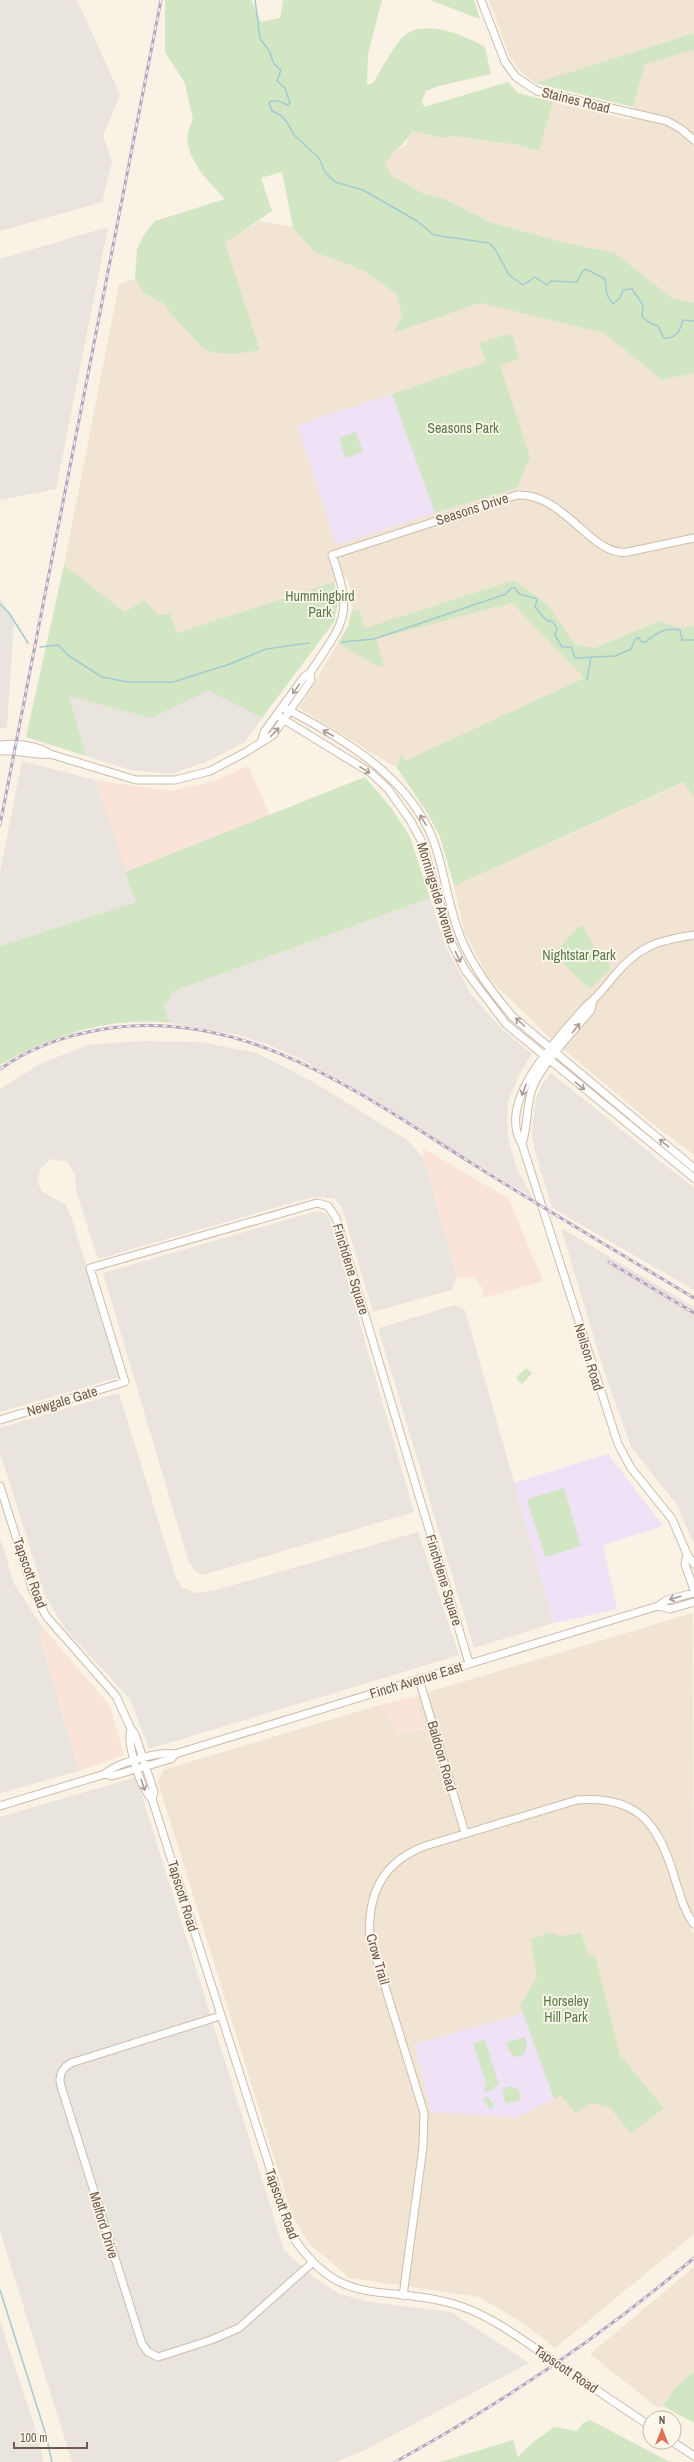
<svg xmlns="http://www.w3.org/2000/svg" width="694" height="2462" viewBox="0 0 694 2462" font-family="'Archivo Narrow',sans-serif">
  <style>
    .residential { fill: #f1e4d3 }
    .commercial { fill: #fae3d9 }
    .industrial { fill: #eae4de }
    .education { fill: #efe1f6 }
    .green { fill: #d2e6c4 }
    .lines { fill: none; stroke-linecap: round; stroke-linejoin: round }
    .stream { stroke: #a2cbd3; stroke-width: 1.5 }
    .secondary-casing { stroke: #cfbcac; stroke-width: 9 }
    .secondary { stroke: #fff; stroke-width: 7 }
    .rail-casing { stroke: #b5a4c2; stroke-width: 3 }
    .rail { stroke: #fdf6ea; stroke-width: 1.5; stroke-dasharray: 4.5; stroke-linecap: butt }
    .secondary-bridge-casing { stroke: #cfbcac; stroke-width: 9; stroke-linecap: butt }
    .secondary-bridge { stroke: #fff; stroke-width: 7 }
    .oneway { stroke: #a99b94 }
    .labels { text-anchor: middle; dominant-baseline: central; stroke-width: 3.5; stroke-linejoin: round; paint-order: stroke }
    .street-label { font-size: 14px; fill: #70594c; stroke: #fdf6ea }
    .park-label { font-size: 14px; fill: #567b48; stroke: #fdf6ea }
  </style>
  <rect width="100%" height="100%" fill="#faf2e4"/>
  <path class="residential" d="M 489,0 L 694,0 L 694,33 L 535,83 L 520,71 L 510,58 Z
    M 694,50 L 694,303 L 672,298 L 615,253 L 562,242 L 490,222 L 445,199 L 424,194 L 392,176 L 385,164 L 390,156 L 406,144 L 413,131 L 441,138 L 452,136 L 518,145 L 539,151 L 553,102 L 630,120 L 645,64 Z
    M 259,221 L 293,227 L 314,252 L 363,270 L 396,294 L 402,315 L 395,333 L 480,303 L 604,333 L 662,380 L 694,373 L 694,625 L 683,630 L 660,621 L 594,648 L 575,644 L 547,604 L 514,580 L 365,628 L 359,609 L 352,611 L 352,595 L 347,578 L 177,633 L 170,613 L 158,615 L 144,600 L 125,612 L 64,565 L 119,284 L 135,279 L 144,293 L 165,304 L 170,313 L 205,349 L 215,353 L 260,350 L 225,243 Z
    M 512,603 L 584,678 L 404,762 L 401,755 L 397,768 L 299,708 L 338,643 L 384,665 L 375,639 Z
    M 685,782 L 694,798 L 694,1155 L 649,1121 L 549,1037 L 489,979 L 464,931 L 454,886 Z
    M 693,1613 L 694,1925 L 690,1929 L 694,1933 L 694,2234 L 555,2348 L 523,2323 L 479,2297 L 350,2278 L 309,2244 L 291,2212 L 158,1782 L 163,1770 L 380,1705 L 399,1734 L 425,1728 L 415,1696 Z
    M 694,2267 L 694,2371 L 675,2388 L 663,2406 L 658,2408 L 590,2354 Z"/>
  <path class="commercial" d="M 248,766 L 270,815 L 125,872 L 95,780 L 170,791 L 213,781 Z
    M 423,1148 L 509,1199 L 543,1281 L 483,1298 L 483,1288 L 473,1277 L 457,1278 L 423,1157 Z
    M 41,1625 L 110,1706 L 124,1755 L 79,1771 L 41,1642 Z
    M 415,1696 L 425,1727 L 399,1734 L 380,1705 Z"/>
  <path class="industrial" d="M 0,0 L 77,0 L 120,95 L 103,136 L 112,161 L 102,202 L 0,231 Z
    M 108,227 L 56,489 L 0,500 L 0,259 Z
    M 0,599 L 14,620 L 7,727 L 0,729 Z
    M 209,691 L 262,718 L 245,742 L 208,761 L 171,774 L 131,770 L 86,756 L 69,696 L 151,718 Z
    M 22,761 L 95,780 L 136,902 L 0,946 L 0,872 Z
    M 430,898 L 445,945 L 470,993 L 502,1029 L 532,1054 L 521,1071 L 508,1101 L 507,1118 L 508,1137 L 516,1167 L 532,1197 L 355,1090 L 301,1059 L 267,1044 L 234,1034 L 170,1023 L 163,1004 L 167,1003 L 174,991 Z
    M 142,1041 L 199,1042 L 257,1053 L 315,1083 L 407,1140 L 423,1157 L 457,1278 L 451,1290 L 373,1312 L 342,1208 L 334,1198 L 312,1197 L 98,1259 L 76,1191 L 75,1174 L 67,1162 L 50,1159 L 40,1170 L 37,1182 L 43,1192 L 66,1205 L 73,1222 L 120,1377 L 0,1412 L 0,1089 L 40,1064 L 87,1045 Z
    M 551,1073 L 694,1188 L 694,1290 L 552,1208 L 534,1148 L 532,1132 L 536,1098 L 541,1086 Z
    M 317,1211 L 325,1213 L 330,1220 L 414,1512 L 203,1575 L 194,1570 L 188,1560 L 103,1273 Z
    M 561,1228 L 694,1307 L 694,1544 L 677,1505 L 631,1447 L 603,1368 Z
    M 455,1305 L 465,1310 L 554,1623 L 474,1648 L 379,1331 L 379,1328 Z
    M 119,1393 L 176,1578 L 182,1587 L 195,1593 L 213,1591 L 418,1532 L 459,1655 L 149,1749 L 130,1699 L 65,1629 L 44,1593 L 0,1452 L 0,1428 Z
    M 0,1537 L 14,1584 L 41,1625 L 41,1642 L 79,1771 L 0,1793 Z
    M 136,1777 L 284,2250 L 316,2279 L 340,2294 L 369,2302 L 451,2312 L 529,2363 L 363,2451 L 336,2462 L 72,2462 L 0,2231 L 0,1817 Z
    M 0,2321 L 40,2443 L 43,2462 L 0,2462 Z"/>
  <path class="education" d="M 392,394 L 435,513 L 336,545 L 297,425 Z
    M 608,1454 L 663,1526 L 603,1545 L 617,1609 L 554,1623 L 514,1483 Z
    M 525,2013 L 554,2099 L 516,2118 L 431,2112 L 414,2044 Z"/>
  <path class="green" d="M 165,0 L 251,0 L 261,22 L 280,18 L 283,0 L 382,0 L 368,54 L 367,85 L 373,83 C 382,69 390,52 401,39 C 420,16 465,35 485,47 L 491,74 L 439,86 L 426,91 L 422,101 L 424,107 L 508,82 L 518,93 L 553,102 L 539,151 L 518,145 L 453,136 L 441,138 L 413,131 C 405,144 393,151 385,164 L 392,176 L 424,194 L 445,199 L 490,222 L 562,242 L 615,253 L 672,298 L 694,303 L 694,373 L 662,380 L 604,333 L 480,303 L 394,333 L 402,315 L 396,294 L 363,270 L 314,252 L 293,227 L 282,172 L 261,178 L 272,211 L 225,243 L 260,350 L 236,354 L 215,353 L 204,349 L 170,313 L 165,304 L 144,293 L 135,279 L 137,249 L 145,233 L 155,221 L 225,199 C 206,179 175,149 193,120 L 185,83 L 165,52 Z
    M 430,0 L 474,0 L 480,19 Z
    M 694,33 L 694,50 L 645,64 L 633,107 L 535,83 Z
    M 509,334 L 513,337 L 519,359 L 500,366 L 530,457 L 517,488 L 435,513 L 392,394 L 486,362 L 479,343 Z
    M 356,432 L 363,452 L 345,458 L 339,438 Z
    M 64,565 L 125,612 L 144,600 L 158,615 L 170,613 L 177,633 L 334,582 L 338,602 L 334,622 L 262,718 L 209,691 L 151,718 L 69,696 L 86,756 L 26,737 Z
    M 514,580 L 547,604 L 575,644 L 594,648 L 660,621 L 683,629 L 694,625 L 694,798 L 684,782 L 454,886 L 440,837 L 428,814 L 397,768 L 401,754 L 405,761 L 584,678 L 512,603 L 376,639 L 384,665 L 378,667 L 338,643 L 348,626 L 352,611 L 359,609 L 365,628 Z
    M 365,777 L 392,809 L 410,837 L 430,898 L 174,991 L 167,1003 L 163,1004 L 170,1023 C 111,1016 50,1036 0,1065 L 0,946 L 136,902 L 125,872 Z
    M 582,925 L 598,952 L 611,968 L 590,989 L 571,972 L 555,953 L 574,931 Z
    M 526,1368 L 532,1373 L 522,1384 L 516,1378 Z
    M 564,1488 L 581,1546 L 545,1557 L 527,1499 Z
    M 551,1932 L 559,1936 L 581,1933 L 589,1956 L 595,1955 L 620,2055 L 664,2108 L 631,2133 L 609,2107 L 591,2103 L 575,2113 L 561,2095 L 554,2099 L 520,2005 L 537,1978 L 531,1939 Z
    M 525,2037 L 527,2045 L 525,2053 L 519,2057 L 513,2056 L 508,2049 L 507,2042 Z
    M 485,2040 L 499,2085 L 494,2086 L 495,2089 L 485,2092 L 484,2087 L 487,2086 L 473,2043 Z
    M 507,2087 C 516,2085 522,2091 520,2100 L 506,2104 L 502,2092 Z
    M 487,2096 L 495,2106 L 489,2109 L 483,2099 Z
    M 694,2371 L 694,2423 L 663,2406 L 675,2388 Z
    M 590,2420 L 670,2462 L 440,2462 L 513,2440 L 518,2457 L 532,2443 L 554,2427 L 577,2431 L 583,2423 Z"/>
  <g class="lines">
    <path class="stream" d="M 255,0 L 260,39 L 269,50 L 274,64 L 281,70 L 277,81 L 285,88 L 290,103 L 288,105 L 278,101 L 271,101 L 269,103 L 272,111 L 282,116 L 288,124 L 294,135 L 319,158 L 325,172 L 335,182 L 363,190 L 417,221 L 434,235 L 489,243 L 495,249 L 509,275 L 523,285 L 535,277 L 547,285 L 551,281 L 577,282 L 581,273 L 586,269 L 605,279 L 607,295 L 613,304 L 620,298 L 623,290 L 632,289 L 643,305 L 642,317 L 650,323 L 658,326 L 664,338 C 676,339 680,331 683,320 L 694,321
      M 0,604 L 9,613 L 28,643
      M 342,642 L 374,639 L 506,594 L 511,588 L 515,588 L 519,594 L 537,599 L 535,607 L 546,620 L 553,622 L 557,629 L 555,635 L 562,647 L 571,647 L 575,658 L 615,656 L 631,649 L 635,639 L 639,638 L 642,642 L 646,642 C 656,633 666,627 680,630 L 682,640 L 694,640
      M 40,647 L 58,645 L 69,656 L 102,677 L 128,682 L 173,682 L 230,664 L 266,649 L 309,643
      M 587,680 L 591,657
      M 0,2290 L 46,2435 L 52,2462"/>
    <g class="secondary-casing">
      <path id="secondary" d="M 481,0 L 505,62 L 516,77 L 537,91 L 667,121 L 681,129 L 694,140
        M 283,707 C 339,737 398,769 428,828 C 444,861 446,901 460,936 C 472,966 492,992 513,1017 L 694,1168
        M 278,716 L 371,773 L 388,789 L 410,820 L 422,842 L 451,942 L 465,970 L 506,1024 L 694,1178
        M 262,740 L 264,732 L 304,677 L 310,673 C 344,621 354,617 332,555 L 517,495 C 565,493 592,558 628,552 L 694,538
        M 0,745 C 16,743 37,745 50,754 L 136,780 L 175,780 L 210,771 L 246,752 L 273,735 L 311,680 L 310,673
        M 0,751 C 17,749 33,756 50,754
        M 694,935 C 656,941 639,946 614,976 C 605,987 597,998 586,1006 C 560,1036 495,1101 522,1144 L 618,1444 L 631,1468 L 672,1519 L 687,1554 L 694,1564
        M 522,1144 C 528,1126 526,1108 532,1089 C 540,1066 575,1029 591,1010 L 593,1001
        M 0,1420 L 125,1382 L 90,1268 L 317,1203 L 328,1206 L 336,1218 L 469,1663
        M 0,1486 L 33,1591 L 46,1616 L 116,1696 L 131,1729 L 135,1734 L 154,1792 L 152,1799 L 291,2234 C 341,2311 380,2283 454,2304 C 485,2313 513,2333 539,2351
        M 687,1554 L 685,1564 L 694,1590
        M 658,1606 L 670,1609 L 694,1602
        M 419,1679 L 465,1833
        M 131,1729 C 126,1744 141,1789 152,1799
        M 105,1774 L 112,1776 L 171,1759 L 175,1754
        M 0,1806 L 105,1774 C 115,1763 160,1751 175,1754 L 658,1606 L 667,1600 L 694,1593
        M 220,2016 L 71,2063 C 62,2068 58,2076 61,2086 L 142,2344 L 148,2352 L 158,2357 L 211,2340 L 239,2328 L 312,2263
        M 403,2296 L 423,2147 L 424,2113 L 370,1938 C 367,1895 382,1862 425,1846 L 577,1800 C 639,1795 659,1825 675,1879 C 680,1895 684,1911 694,1924
        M 583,2381 L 650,2426
        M 673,2442 L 694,2456"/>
    </g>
    <use href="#secondary" class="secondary"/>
    <g class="rail-casing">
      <path id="rail" d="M 0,825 L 161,0
        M 0,1069 C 31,1047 67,1035 104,1029 C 247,1006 366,1098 481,1169 C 551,1213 623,1255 694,1298
        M 609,1262 L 694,1313
        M 395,2462 C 501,2404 602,2336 694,2258"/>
    </g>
    <use href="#rail" class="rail"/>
    <g class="secondary-bridge-casing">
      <path id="secondary-bridge" d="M 539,2351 L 583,2381"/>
    </g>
    <use href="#secondary-bridge" class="secondary-bridge"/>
  </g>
  <defs><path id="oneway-shaft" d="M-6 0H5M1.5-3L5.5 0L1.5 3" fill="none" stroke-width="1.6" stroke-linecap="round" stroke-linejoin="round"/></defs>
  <g class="oneway">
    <use href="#oneway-shaft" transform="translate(296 689) rotate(125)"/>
    <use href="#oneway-shaft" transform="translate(275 732) rotate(-46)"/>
    <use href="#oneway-shaft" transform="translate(328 733) rotate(-150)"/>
    <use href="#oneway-shaft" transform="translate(365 770) rotate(32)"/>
    <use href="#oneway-shaft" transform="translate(423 820) rotate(-122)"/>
    <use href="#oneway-shaft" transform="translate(458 957) rotate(64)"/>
    <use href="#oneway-shaft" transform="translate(520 1022) rotate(-138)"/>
    <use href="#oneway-shaft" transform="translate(576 1028) rotate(-51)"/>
    <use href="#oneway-shaft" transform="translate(580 1086) rotate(38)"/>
    <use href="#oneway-shaft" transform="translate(524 1090) rotate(110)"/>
    <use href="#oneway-shaft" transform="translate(664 1143) rotate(-140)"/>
    <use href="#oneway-shaft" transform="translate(675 1598) rotate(164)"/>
    <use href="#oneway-shaft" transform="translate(143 1785) rotate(71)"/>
  </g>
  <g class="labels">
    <g class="street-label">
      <text transform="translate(576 100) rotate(14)">Staines Road</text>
      <text transform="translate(472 509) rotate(-18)">Seasons Drive</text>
      <text transform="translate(437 893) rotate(73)">Morningside Avenue</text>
      <text transform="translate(351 1269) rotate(73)">Finchdene Square</text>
      <text transform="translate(589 1357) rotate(73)">Neilson Road</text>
      <text transform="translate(62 1401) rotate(-17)">Newgale Gate</text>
      <text transform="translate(30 1573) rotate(70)">Tapscott Road</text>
      <text transform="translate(444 1580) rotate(73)">Finchdene Square</text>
      <text transform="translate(416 1680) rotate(-17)">Finch Avenue East</text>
      <text transform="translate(442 1756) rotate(74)">Baldoon Road</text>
      <text transform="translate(183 1896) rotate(73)">Tapscott Road</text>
      <text transform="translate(378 1959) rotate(74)">Crow Trail</text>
      <text transform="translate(282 2204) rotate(70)">Tapscott Road</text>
      <text transform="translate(104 2225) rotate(73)">Melford Drive</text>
      <text transform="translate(566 2369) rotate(34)">Tapscott Road</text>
    </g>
    <g class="park-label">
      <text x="463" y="428">Seasons Park</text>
      <text x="320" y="596">Hummingbird<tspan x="320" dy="16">Park</tspan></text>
      <text x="579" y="955">Nightstar Park</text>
      <text x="566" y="2001">Horseley<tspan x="566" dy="16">Hill Park</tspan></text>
    </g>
  </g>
  <g transform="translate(662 2430)"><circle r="19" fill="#fdf6ea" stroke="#c5b7ab"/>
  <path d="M0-3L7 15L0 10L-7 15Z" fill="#da7253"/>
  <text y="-6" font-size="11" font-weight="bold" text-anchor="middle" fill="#70594c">N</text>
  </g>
  <path d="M14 2442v6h73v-6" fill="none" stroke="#70594c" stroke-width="2"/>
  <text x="20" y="2442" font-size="12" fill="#70594c" stroke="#fdf6ea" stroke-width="3" paint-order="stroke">100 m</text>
</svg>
